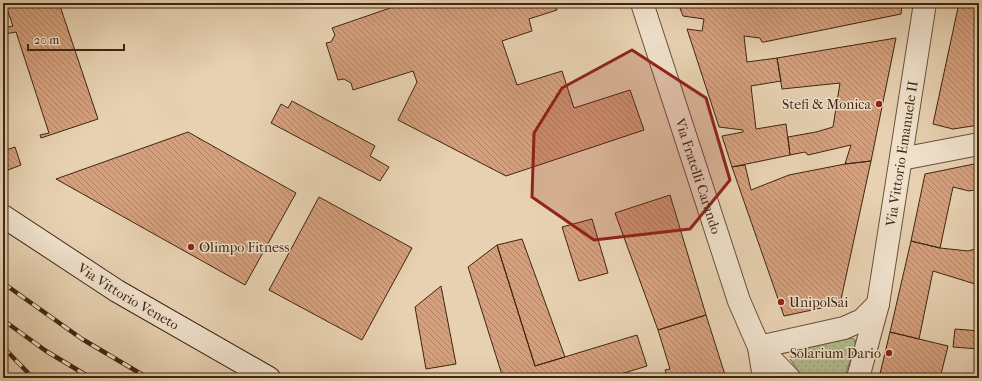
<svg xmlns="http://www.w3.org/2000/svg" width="982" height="381" viewBox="0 0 982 381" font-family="'IM FELL French Canon',serif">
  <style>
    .grass { fill: url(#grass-dots); stroke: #79714f }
    .building { fill: url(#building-back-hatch); stroke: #402610 }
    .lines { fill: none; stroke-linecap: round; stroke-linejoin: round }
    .minor-casing { stroke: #6a5138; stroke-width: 24 }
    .secondary-casing { stroke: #402610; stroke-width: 24 }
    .minor { stroke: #efe1cc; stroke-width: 22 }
    .secondary { stroke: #efe1cc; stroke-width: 22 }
    .rail-casing { stroke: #402610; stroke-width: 4.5 }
    .rail { stroke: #efe1cc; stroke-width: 3; stroke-dasharray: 9; stroke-linecap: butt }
    .marked { fill: #8f2418; fill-opacity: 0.2; stroke: #8f2418; stroke-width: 3; stroke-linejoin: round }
    .poi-dot { fill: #8f2418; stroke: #efe1cc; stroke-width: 1.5 }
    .labels { text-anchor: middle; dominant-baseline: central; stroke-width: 3; stroke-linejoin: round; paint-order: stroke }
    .poi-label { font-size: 14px; fill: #402610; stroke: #efe1cc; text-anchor: end }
    .street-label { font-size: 14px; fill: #402610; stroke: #efe1cc }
  </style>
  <defs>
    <pattern id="grass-dots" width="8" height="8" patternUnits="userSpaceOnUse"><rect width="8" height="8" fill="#b2bc8e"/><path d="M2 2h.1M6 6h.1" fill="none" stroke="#9aa179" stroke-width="1.8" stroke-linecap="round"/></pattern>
    <pattern id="building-back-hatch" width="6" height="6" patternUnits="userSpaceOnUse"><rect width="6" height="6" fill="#d6a07c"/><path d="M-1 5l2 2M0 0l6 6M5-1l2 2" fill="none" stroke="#af8264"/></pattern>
  </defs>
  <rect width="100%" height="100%" fill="#e7d1b1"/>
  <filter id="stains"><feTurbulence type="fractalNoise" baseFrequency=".005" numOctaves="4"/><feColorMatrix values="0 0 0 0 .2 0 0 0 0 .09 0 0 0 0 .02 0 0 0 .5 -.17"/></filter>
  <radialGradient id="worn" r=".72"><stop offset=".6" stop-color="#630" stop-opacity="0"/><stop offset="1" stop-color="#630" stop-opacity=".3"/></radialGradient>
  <path class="grass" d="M 852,338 L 855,340 L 856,345 L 844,378 L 803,378 L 790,359 L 790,354 L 793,350 Z"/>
  <path class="building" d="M 5,3 L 59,3 L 98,119 L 41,138 L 40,135 L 49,133 L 16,32 L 5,34 L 3,28 L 13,26 Z
    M 392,3 L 555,3 L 557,10 L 529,19 L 532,31 L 502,41 L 517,85 L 562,71 L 574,108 L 630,90 L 644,130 L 506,176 L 398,120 L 417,82 L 413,71 L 353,90 L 351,83 L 344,79 L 338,80 L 326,43 L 331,42 L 335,35 L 332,28 L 393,7 Z
    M 678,3 L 902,3 L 901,14 L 764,42 L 762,42 L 760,38 L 744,36 L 747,62 L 777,58 L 781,81 L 751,86 L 756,129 L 786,124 L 790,155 L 732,167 L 722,136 L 743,132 L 743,130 L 719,127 L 687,29 L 702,31 L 704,19 L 683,16 Z
    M 959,3 L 979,3 L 979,125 L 953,129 L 933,124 Z
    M 896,38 L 871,161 L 845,164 L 851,145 L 808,155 L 805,152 L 790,155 L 788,137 L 816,132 L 833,127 L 840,83 L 782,89 L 777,58 Z
    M 292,101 L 375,146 L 370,156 L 389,167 L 380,181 L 271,123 L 281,104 L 288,108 Z
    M 188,132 L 296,193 L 245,285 L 56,179 Z
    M 15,147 L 21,165 L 3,172 L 3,151 Z
    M 871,161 L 840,304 L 784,316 L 732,167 L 745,165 L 751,190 L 789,175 L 845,164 Z
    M 979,163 L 979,189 L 969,191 L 953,187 L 940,248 L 911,241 L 925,174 Z
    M 670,195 L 706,315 L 658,330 L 615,213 Z
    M 319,197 L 412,248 L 362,340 L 269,290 Z
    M 592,219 L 608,273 L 579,281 L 562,227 Z
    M 522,239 L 565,357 L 535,366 L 497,245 Z
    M 911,241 L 940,248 L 968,251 L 979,248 L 979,302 L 975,284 L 933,271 L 919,339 L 890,332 Z
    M 497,245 L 535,366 L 637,335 L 647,366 L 608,378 L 503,378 L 468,267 Z
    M 441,286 L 456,364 L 426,369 L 415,307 Z
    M 706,315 L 726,378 L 668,378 L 665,370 L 670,369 L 658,330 Z
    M 955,329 L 979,331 L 979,349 L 953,347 Z
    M 890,332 L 948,346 L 940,378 L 879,378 Z"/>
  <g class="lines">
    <g class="minor-casing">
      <g id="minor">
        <path id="s1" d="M 642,3 L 739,301 L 759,347 L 764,378"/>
        <path d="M 901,159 L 979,144"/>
        <path d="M 759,347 L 844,328 L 862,320 L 878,304"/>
        <path d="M 759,347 L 789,378"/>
        <path id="s2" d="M 858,378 L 878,304 L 925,3"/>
      </g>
    </g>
    <g class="secondary-casing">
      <g id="secondary">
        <path id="s3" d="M 3,216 L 117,291 L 269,378"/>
      </g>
    </g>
    <use href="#minor" class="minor"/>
    <use href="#secondary" class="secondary"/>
    <g class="rail-casing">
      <path id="rail" d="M 3,283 L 82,339 L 148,378
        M 3,320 L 46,351 L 91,378
        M 3,347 L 33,378"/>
    </g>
    <use href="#rail" class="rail"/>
  </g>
  <path class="marked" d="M 632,50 L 706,98 L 730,180 L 690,229 L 594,240 L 532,197 L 534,133 L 562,88 Z"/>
  <g class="poi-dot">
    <circle cx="879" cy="104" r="4"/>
    <circle cx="191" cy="247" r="4"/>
    <circle cx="781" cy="302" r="4"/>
    <circle cx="889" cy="353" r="4"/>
  </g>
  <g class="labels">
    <g class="poi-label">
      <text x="871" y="104">Stefi &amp; Monica</text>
      <text x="199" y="247" text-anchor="start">Olimpo Fitness</text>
      <text x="789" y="302" text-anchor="start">UnipolSai</text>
      <text x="881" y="353">Solarium Dario</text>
    </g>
    <g class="street-label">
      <text stroke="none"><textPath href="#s2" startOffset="229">Via Vittorio Emanuele II</textPath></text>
      <text stroke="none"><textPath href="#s1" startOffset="182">Via Fratelli Carando</textPath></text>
      <text stroke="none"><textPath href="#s3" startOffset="149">Via Vittorio Veneto</textPath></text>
    </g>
  </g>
  <rect width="982" height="381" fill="none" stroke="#e7d1b1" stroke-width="16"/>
  <rect x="4" y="4" width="974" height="373" fill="none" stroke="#402610" stroke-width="2"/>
  <rect x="8" y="8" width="966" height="365" fill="none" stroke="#402610"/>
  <path d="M28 44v6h96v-6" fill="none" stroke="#402610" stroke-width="2"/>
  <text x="34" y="44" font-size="12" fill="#402610" stroke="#efe1cc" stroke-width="3" paint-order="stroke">20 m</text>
  <rect width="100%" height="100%" filter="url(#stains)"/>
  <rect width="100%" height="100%" fill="url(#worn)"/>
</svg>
